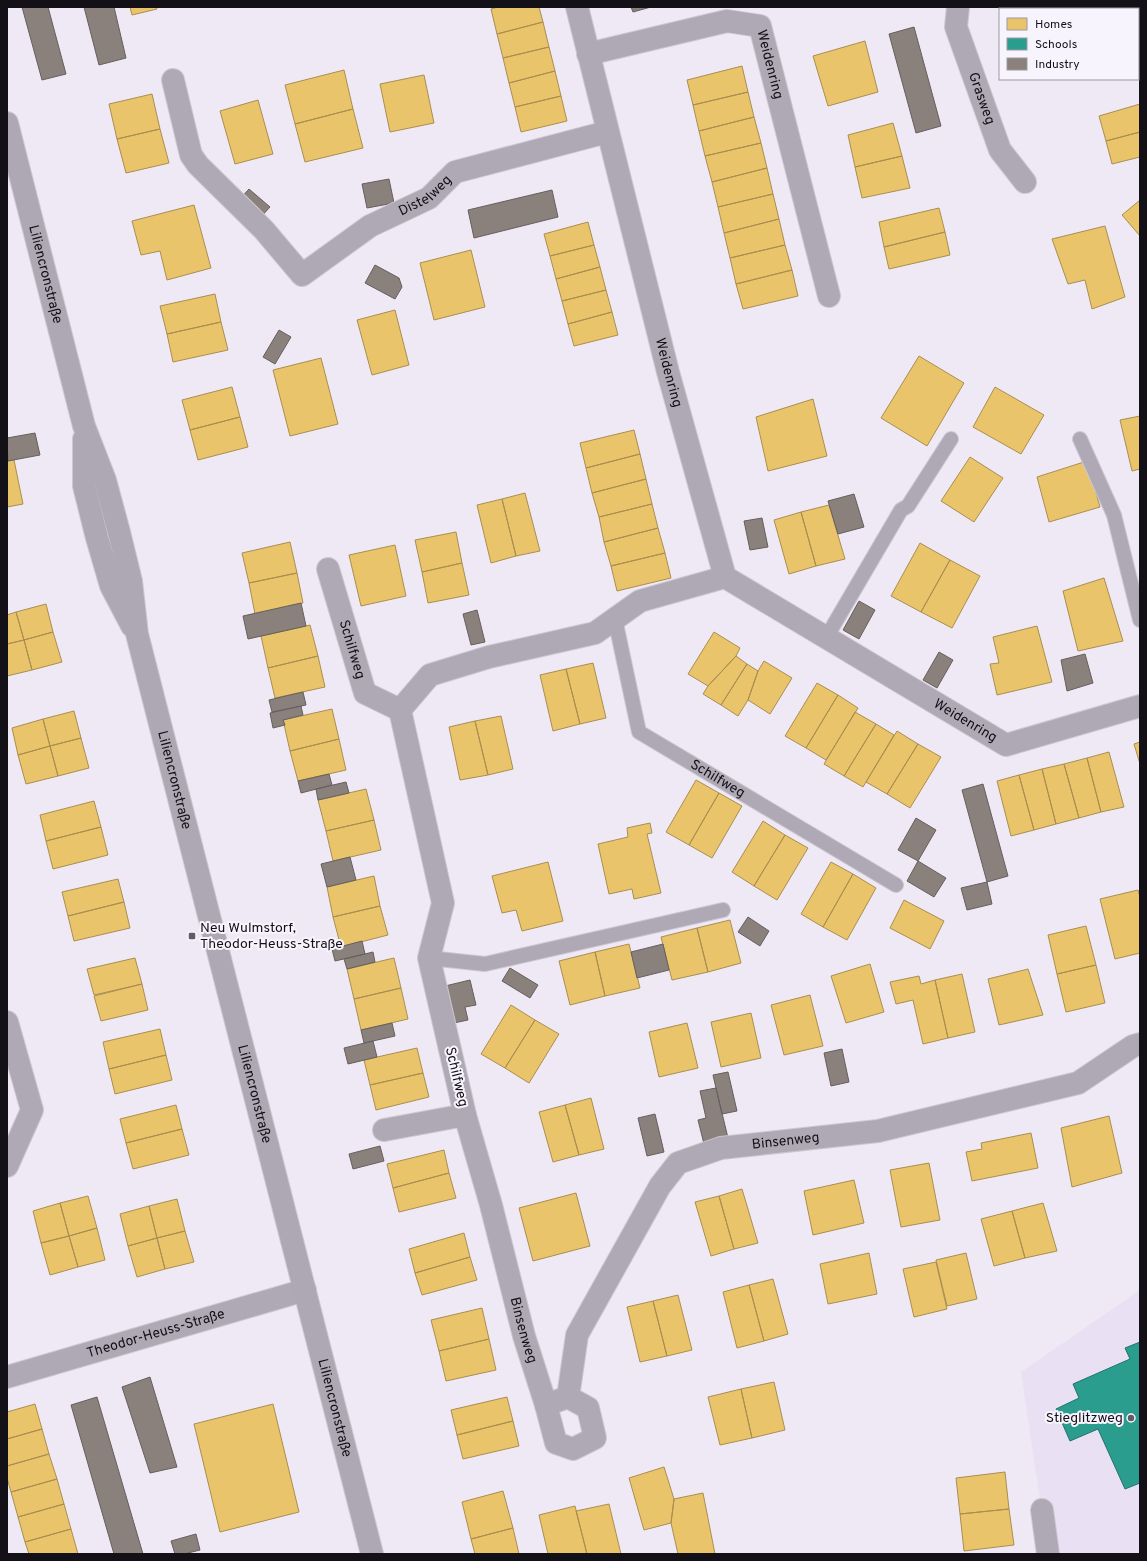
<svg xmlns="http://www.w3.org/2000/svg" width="1147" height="1561" viewBox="0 0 1147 1561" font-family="Overpass,sans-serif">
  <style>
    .built { fill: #eae0f4 }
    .homes { fill: #e9c46a; stroke: #a98e51 }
    .schools { fill: #2a9d8f; stroke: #23736b }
    .industry { fill: #8a817c; stroke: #665f5e }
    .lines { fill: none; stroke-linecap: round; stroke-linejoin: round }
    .lane-casing { stroke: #ccc7d1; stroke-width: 16 }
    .street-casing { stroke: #ccc7d1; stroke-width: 24 }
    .secondary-casing { stroke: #ccc7d1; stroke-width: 24 }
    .lane { stroke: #afa9b5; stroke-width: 14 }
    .street { stroke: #afa9b5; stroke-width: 22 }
    .secondary { stroke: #aea8b5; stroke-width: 22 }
    .poi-dot { fill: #605c65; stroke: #f8f4fd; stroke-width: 1.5 }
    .labels { text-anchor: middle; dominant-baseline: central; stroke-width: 4; stroke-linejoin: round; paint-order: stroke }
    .street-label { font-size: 14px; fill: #131017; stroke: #f8f4fd }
    .poi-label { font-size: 14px; fill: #131017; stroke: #f8f4fd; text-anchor: start }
  </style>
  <rect width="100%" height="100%" fill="#efe9f5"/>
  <path class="built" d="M 1140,1290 L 1140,1554 L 1048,1554 L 1021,1372 Z"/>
  <path class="homes" d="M 130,7 L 156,7 L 157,9 L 132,15 Z
    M 498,7 L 539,7 L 543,22 L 497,34 L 491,9 Z
    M 1125,7 L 1140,7 L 1140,11 L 1138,9 L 1125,9 Z
    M 543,22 L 549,47 L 503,58 L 497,34 Z
    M 865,41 L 878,92 L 828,106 L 813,56 Z
    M 549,47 L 555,71 L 509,83 L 503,58 Z
    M 742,66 L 748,92 L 693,105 L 687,80 Z
    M 344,70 L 353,109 L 295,124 L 285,85 Z
    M 555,71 L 561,96 L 515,107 L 509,83 Z
    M 424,75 L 434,123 L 390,132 L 380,84 Z
    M 748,92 L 754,117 L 699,131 L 693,105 Z
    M 152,94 L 160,129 L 117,139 L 109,104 Z
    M 561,96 L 567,121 L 521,132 L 515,107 Z
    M 258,100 L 273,154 L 235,164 L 220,111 Z
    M 1140,104 L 1140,132 L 1106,141 L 1099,116 Z
    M 353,109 L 363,148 L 305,162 L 295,124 Z
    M 754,117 L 761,143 L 705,156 L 699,131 Z
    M 893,123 L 902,156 L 855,167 L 848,135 Z
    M 160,129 L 169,163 L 126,173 L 117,139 Z
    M 1140,132 L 1140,157 L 1112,164 L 1106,141 Z
    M 761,143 L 767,168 L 712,182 L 705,156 Z
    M 902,156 L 910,188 L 862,198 L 855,167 Z
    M 767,168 L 773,194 L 718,207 L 712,182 Z
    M 773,194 L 779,219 L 724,233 L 718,207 Z
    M 1140,200 L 1140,236 L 1122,215 Z
    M 194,205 L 211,268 L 167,280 L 160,251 L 141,255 L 132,221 Z
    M 939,208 L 945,232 L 884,247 L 879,222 Z
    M 779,219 L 785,245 L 730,258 L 724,233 Z
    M 588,222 L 594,245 L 550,256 L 544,234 Z
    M 1105,226 L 1125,297 L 1092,309 L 1085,280 L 1068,284 L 1052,239 Z
    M 945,232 L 950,255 L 889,269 L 884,247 Z
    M 594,245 L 600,267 L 556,279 L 550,256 Z
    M 785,245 L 792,270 L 736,284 L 730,258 Z
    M 471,250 L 485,307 L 434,320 L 420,263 Z
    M 600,267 L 606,290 L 562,301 L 556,279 Z
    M 792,270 L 798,296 L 743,309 L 736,284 Z
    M 606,290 L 612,312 L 568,324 L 562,301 Z
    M 215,294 L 221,322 L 167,334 L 160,306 Z
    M 395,310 L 409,365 L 372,375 L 357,320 Z
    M 612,312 L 618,335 L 574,346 L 568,324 Z
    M 221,322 L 228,350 L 173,362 L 167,334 Z
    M 919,356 L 964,383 L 927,446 L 881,418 Z
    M 321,358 L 338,424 L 290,436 L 273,370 Z
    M 232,387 L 240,417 L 190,430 L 182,400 Z
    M 995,387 L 1044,415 L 1021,454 L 973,427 Z
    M 813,399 L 827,456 L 768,471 L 756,417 Z
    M 1140,416 L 1140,469 L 1132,471 L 1120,420 Z
    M 240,417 L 248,447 L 198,460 L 190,430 Z
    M 634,430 L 640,454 L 586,468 L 580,443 Z
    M 640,454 L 646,479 L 592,493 L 586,468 Z
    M 970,457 L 1003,478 L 974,522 L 941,501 Z
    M 14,460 L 23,504 L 7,507 L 7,461 Z
    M 1087,461 L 1100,507 L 1049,522 L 1037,477 Z
    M 646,479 L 652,504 L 599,517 L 592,493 Z
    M 525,493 L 540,551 L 516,556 L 502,499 Z
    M 502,499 L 516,556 L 491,563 L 477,505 Z
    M 652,504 L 658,528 L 604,542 L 599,517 Z
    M 829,505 L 845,559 L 816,566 L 801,512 Z
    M 801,512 L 816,566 L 789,574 L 774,520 Z
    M 658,528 L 665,553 L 611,566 L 604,542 Z
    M 456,532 L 462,563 L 422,572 L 415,540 Z
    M 290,542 L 297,573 L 249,583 L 242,553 Z
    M 920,543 L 950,560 L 921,612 L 891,596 Z
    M 395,545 L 406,596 L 361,606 L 349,555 Z
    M 665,553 L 671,578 L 617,591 L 611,566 Z
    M 950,560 L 980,576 L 952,628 L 921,612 Z
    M 462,563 L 469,595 L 428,603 L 422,572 Z
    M 297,573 L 303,603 L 255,614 L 249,583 Z
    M 1104,578 L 1123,641 L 1078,651 L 1063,591 Z
    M 46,604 L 53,632 L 24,640 L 16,612 Z
    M 16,612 L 24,640 L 7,644 L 7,615 Z
    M 310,625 L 318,656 L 268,668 L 261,636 Z
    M 1037,626 L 1052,682 L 997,695 L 990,664 L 999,663 L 993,637 Z
    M 53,632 L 62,662 L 32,670 L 24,640 Z
    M 714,632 L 740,648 L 736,656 L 708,686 L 688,674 Z
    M 24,640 L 32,670 L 7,676 L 7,644 Z
    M 318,656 L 325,687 L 275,698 L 268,668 Z
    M 736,656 L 747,664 L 721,705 L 703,694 L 708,686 Z
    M 764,661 L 792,678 L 770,714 L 748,700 L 758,671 Z
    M 593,663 L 606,718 L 580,724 L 566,669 Z
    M 747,664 L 758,671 L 748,700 L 738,716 L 721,705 Z
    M 566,669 L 580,724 L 553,731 L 540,675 Z
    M 817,683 L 838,695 L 806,748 L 785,736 Z
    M 838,695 L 858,708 L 826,760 L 806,748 Z
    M 332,709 L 339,739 L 290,751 L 283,720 Z
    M 74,711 L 81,738 L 50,746 L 43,719 Z
    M 855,712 L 876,724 L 844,776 L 824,764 Z
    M 501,716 L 513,769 L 488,775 L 475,721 Z
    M 43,719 L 50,746 L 18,755 L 12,728 Z
    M 475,721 L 488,775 L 460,780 L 449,727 Z
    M 876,724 L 894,735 L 863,787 L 844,776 Z
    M 897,731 L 918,744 L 887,794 L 866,782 Z
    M 81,738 L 89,768 L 58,776 L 50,746 Z
    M 339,739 L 346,770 L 298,781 L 290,751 Z
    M 1140,742 L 1140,764 L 1134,744 Z
    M 918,744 L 941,757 L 910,808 L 887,794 Z
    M 50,746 L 58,776 L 26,784 L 18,755 Z
    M 1109,752 L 1124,807 L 1101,812 L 1087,758 Z
    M 1087,758 L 1101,812 L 1079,818 L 1064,764 Z
    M 1064,764 L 1079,818 L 1056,824 L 1042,769 Z
    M 1042,769 L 1056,824 L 1034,830 L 1019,775 Z
    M 1019,775 L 1034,830 L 1011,836 L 997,781 Z
    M 696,780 L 719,793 L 689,845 L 666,832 Z
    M 366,789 L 374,820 L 326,831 L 318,800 Z
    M 719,793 L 742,806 L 712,858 L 689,845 Z
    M 94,801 L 101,827 L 46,841 L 40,815 Z
    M 374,820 L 381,850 L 333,861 L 326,831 Z
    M 763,821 L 785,835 L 754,886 L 732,872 Z
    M 650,823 L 652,833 L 647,834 L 661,893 L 634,899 L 632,889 L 609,894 L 598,844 L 628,837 L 627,828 Z
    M 101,827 L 108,855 L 53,869 L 46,841 Z
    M 785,835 L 808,848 L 777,900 L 754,886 Z
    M 548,862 L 563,921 L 522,931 L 516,910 L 502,913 L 492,876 Z
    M 831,862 L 853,874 L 823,927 L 801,914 Z
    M 853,874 L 876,888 L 847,940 L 823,927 Z
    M 374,876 L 380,906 L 333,917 L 327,887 Z
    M 118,879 L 124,902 L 68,916 L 62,892 Z
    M 1138,890 L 1140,897 L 1140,953 L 1115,959 L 1100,899 Z
    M 904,900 L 944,921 L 930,949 L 890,928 Z
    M 124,902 L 130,928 L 74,941 L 68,916 Z
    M 380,906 L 388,935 L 341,947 L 333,917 Z
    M 730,920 L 741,963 L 708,972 L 697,928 Z
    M 1086,926 L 1096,965 L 1057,974 L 1048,935 Z
    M 697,928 L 708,972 L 672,980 L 661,937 Z
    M 629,944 L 640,988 L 605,996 L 595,952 Z
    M 595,952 L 605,996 L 570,1005 L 559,961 Z
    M 135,958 L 142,984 L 94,995 L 87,969 Z
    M 394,958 L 401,988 L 354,999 L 347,969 Z
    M 870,964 L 884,1012 L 846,1023 L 831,976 Z
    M 1096,965 L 1105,1003 L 1066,1012 L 1057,974 Z
    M 1028,969 L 1043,1015 L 999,1025 L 988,979 Z
    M 962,974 L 975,1032 L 948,1038 L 935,980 Z
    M 919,976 L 921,984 L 935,980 L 948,1038 L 923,1044 L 913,1000 L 896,1004 L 890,982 Z
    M 142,984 L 148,1010 L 101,1021 L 94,996 Z
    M 401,988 L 408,1019 L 361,1030 L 354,999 Z
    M 810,995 L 823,1046 L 784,1055 L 771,1005 Z
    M 511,1005 L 535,1020 L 505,1068 L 481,1054 Z
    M 751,1013 L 761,1058 L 721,1067 L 711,1022 Z
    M 535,1020 L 559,1034 L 529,1083 L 505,1068 Z
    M 687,1023 L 698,1068 L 659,1077 L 649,1032 Z
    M 160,1029 L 166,1055 L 109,1069 L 103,1042 Z
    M 417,1048 L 423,1073 L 370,1085 L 364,1060 Z
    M 166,1055 L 172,1080 L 115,1094 L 109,1069 Z
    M 423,1073 L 429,1097 L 376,1110 L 370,1085 Z
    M 591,1098 L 604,1149 L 579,1155 L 565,1105 Z
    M 176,1105 L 182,1129 L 126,1143 L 120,1119 Z
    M 565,1105 L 579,1155 L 553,1162 L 539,1112 Z
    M 1109,1116 L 1122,1173 L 1072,1187 L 1061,1128 Z
    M 182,1129 L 189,1155 L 133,1169 L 126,1143 Z
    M 1031,1133 L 1038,1168 L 972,1181 L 966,1152 L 982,1149 L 981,1143 Z
    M 444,1150 L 449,1173 L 393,1188 L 387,1164 Z
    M 929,1163 L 940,1220 L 901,1227 L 890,1170 Z
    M 449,1173 L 456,1198 L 399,1212 L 393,1188 Z
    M 854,1180 L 864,1223 L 813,1235 L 804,1191 Z
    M 742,1189 L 758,1243 L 734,1249 L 719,1196 Z
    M 576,1193 L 590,1246 L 533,1261 L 519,1208 Z
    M 88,1196 L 97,1228 L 69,1236 L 60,1203 Z
    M 719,1196 L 734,1249 L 711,1256 L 695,1202 Z
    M 177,1199 L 185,1231 L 157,1238 L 149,1206 Z
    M 60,1203 L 69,1236 L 41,1243 L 33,1211 Z
    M 1043,1203 L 1057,1251 L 1025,1258 L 1012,1211 Z
    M 149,1206 L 157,1238 L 128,1246 L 120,1214 Z
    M 1012,1211 L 1025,1258 L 994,1266 L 981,1219 Z
    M 97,1228 L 105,1260 L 78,1267 L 69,1236 Z
    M 185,1231 L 194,1262 L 165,1269 L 157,1238 Z
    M 464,1233 L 470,1257 L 415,1273 L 409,1249 Z
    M 69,1236 L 78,1267 L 50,1275 L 41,1243 Z
    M 157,1238 L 165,1269 L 137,1277 L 128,1246 Z
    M 869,1253 L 877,1294 L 828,1304 L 820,1264 Z
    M 966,1253 L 977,1299 L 947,1306 L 936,1260 Z
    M 470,1257 L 477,1280 L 422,1295 L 415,1273 Z
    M 936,1262 L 947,1309 L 914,1317 L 903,1269 Z
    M 773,1279 L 788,1334 L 764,1341 L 749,1285 Z
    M 749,1285 L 764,1341 L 737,1348 L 723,1292 Z
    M 678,1295 L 692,1350 L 667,1356 L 653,1301 Z
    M 653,1301 L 667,1356 L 640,1362 L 627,1307 Z
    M 482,1308 L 489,1339 L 439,1351 L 431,1320 Z
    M 489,1339 L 496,1370 L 446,1381 L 439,1351 Z
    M 774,1382 L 785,1430 L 752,1438 L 741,1389 Z
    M 741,1389 L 752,1438 L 720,1445 L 708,1397 Z
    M 507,1397 L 513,1421 L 457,1435 L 451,1410 Z
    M 35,1404 L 42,1429 L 7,1439 L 7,1412 Z
    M 273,1404 L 299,1512 L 220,1532 L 194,1424 Z
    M 513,1421 L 519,1446 L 463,1459 L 457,1435 Z
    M 42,1429 L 49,1454 L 7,1466 L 7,1439 Z
    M 49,1454 L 57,1479 L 11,1492 L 7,1478 L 7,1466 Z
    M 664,1467 L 674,1499 L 671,1523 L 644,1530 L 629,1478 Z
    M 1005,1472 L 1009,1509 L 960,1514 L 956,1478 Z
    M 57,1479 L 64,1504 L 18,1517 L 11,1492 Z
    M 503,1491 L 513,1528 L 471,1539 L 462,1502 Z
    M 703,1493 L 715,1554 L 678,1554 L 671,1523 L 674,1499 Z
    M 64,1504 L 71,1529 L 25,1542 L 18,1517 Z
    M 609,1504 L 621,1554 L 587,1554 L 576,1511 Z
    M 575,1506 L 587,1554 L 548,1554 L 539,1515 Z
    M 1009,1509 L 1014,1545 L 964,1551 L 960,1514 Z
    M 513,1528 L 519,1554 L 475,1554 L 471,1539 Z
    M 71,1529 L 78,1554 L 29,1554 L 25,1542 Z"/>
  <path class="schools" d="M 1140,1342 L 1140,1483 L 1125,1489 L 1098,1429 L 1070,1441 L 1056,1409 L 1079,1398 L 1073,1384 L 1130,1359 L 1125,1348 Z"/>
  <path class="industry" d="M 22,7 L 48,7 L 66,74 L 42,80 Z
    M 84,7 L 114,7 L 126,58 L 99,65 Z
    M 631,7 L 651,7 L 633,12 Z
    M 914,27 L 941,126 L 916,133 L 889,34 Z
    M 389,179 L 394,203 L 367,208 L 362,184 Z
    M 249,189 L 270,207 L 260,218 L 239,200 Z
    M 552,190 L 558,217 L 474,238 L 468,210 Z
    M 375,265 L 399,278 L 402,287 L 395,299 L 365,283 Z
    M 279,330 L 291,337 L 275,364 L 263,357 Z
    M 35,433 L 40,455 L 8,461 L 7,438 Z
    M 854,494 L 864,527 L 838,534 L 828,501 Z
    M 762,518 L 768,547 L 750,550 L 744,521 Z
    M 859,601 L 875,610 L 859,639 L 843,630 Z
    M 301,603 L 306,626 L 248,639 L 243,616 Z
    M 477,610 L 485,642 L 471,645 L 463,614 Z
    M 939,652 L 953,660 L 937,688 L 923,680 Z
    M 1085,654 L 1093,683 L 1067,691 L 1061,660 Z
    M 303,692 L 306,705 L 272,712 L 269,700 Z
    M 301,706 L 303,715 L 283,720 L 285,725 L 273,728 L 270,713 Z
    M 329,774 L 332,785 L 301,793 L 298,781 Z
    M 346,782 L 349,793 L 318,800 L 316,789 Z
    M 983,784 L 1008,876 L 987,882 L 962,790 Z
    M 916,818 L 936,830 L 918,861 L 898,850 Z
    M 350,857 L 356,880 L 327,887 L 321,864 Z
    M 918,861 L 946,878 L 934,897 L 907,881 Z
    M 987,882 L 992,904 L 967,910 L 961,888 Z
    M 748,917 L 769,931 L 760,946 L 738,932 Z
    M 362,941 L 365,954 L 335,961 L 332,949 Z
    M 663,944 L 669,970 L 637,978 L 631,952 Z
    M 373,952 L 375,962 L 347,969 L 344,959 Z
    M 510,968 L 538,985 L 530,998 L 502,981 Z
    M 470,980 L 476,1005 L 465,1007 L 468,1020 L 449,1024 L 441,987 Z
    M 392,1023 L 395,1036 L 364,1043 L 361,1030 Z
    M 373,1041 L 377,1057 L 348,1064 L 344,1048 Z
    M 842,1049 L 849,1082 L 831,1086 L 824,1053 Z
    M 728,1072 L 737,1111 L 722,1114 L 713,1075 Z
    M 716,1088 L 728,1138 L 704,1144 L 698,1120 L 706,1118 L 700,1091 Z
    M 655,1114 L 664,1152 L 647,1156 L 638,1118 Z
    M 380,1146 L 384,1161 L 353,1169 L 349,1154 Z
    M 150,1377 L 177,1467 L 150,1473 L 122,1387 Z
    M 97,1397 L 143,1554 L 114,1554 L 71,1405 Z
    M 196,1534 L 200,1550 L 184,1554 L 175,1554 L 171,1541 Z"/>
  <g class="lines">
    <g class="lane-casing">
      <g id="lane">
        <path d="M 1080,439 L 1114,515 L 1140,620"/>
        <path id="s1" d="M 615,619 L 639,732 L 896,885"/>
        <path d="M 826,638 L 901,510 L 908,506 L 951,439"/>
        <path d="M 429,958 L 485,964 L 723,910"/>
      </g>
    </g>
    <g class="street-casing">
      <g id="street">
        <path id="s2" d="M 577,7 L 668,372 L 725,577 L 1006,745 L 1140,706"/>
        <path id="s3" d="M 958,7 L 956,27 L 1000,150 L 1025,182"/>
        <path id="s4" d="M 588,54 L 727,21 L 760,26 L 829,296"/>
        <path id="s5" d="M 173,80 L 191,155 L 198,165 L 264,230 L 302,275 L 370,226 L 429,198 L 455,172 L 607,132"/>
        <path id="s6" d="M 328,569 L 365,693 L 400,710"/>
        <path d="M 7,1022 L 32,1110 L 7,1166"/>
        <path id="s7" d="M 465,1115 L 491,1205 L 524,1336 L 546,1405"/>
        <path d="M 384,1130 L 465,1115 L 429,958 L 443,903 L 400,710 L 430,675 L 489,657 L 595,633 L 640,601 L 725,577"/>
        <path id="s8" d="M 7,1377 L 305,1290"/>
        <path id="s9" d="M 568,1397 L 577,1335 L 660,1186 L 678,1163 L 721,1148 L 878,1131 L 1078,1083 L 1133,1046 L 1140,1044"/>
        <path d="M 568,1397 L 588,1408 L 595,1438 L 573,1449 L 556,1443 L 546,1405 Z"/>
        <path d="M 1042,1510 L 1048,1554"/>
      </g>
    </g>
    <g class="secondary-casing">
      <g id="secondary">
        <path id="s10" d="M 7,123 L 84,426 L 105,480 L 119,532 L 131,581 L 137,634 L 372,1554"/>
        <path d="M 84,439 L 84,486 L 97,538 L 111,586 L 132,626"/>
      </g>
    </g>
    <use href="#lane" class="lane"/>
    <use href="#street" class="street"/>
    <use href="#secondary" class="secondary"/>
  </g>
  <g class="poi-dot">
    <rect x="188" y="932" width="8" height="8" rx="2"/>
    <circle cx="1131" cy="1418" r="4"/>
  </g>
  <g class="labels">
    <g class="street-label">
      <text stroke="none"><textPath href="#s4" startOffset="216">Weidenring</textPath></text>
      <text stroke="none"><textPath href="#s3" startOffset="96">Grasweg</textPath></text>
      <text stroke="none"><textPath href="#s5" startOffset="388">Distelweg</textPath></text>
      <text stroke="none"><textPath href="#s10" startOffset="156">Liliencronstraße</textPath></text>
      <text stroke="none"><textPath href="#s2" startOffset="377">Weidenring</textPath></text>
      <text stroke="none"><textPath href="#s6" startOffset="84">Schilfweg</textPath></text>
      <text stroke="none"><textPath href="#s2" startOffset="869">Weidenring</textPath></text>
      <text stroke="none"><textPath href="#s1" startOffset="207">Schilfweg</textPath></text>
      <text stroke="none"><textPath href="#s10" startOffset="679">Liliencronstraße</textPath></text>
      <text transform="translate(456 1077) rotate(77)">Schilfweg</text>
      <text stroke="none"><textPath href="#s10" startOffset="1003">Liliencronstraße</textPath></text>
      <text stroke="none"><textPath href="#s9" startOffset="373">Binsenweg</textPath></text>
      <text stroke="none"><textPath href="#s7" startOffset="223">Binsenweg</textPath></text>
      <text stroke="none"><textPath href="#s8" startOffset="155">Theodor-Heuss-Straße</textPath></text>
      <text stroke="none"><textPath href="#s10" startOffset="1327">Liliencronstraße</textPath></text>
    </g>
    <g class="poi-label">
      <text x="200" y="928">Neu Wulmstorf,<tspan x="200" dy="16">Theodor-Heuss-Straße</tspan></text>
      <text x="1123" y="1418" text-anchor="end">Stieglitzweg</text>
    </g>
  </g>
  <rect width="1147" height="1561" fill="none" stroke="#131017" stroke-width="16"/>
  <rect x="999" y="8" width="140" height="72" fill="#f8f4fd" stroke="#9c99a1"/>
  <rect x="1007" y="18" width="20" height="12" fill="#e9c46a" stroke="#9c99a1"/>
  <text x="1035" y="28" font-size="12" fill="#131017">Homes</text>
  <rect x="1007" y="38" width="20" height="12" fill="#2a9d8f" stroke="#9c99a1"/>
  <text x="1035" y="48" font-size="12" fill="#131017">Schools</text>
  <rect x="1007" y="58" width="20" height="12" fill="#8a817c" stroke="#9c99a1"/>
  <text x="1035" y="68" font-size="12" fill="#131017">Industry</text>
</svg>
